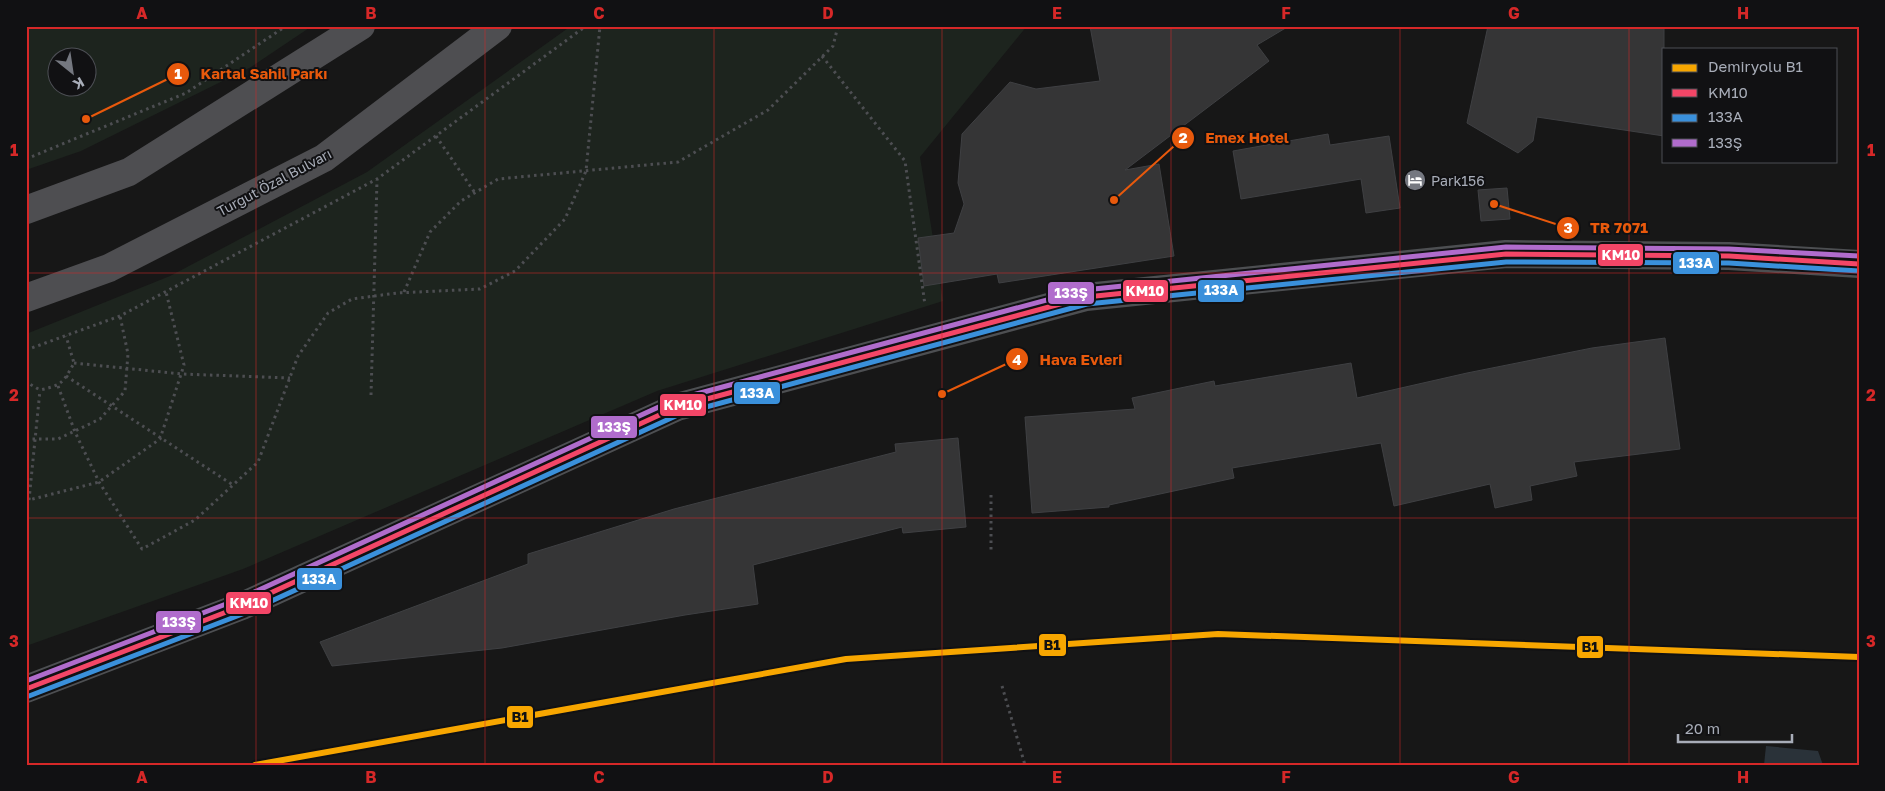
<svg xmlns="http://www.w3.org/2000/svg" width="1885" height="791" viewBox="0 0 1885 791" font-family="'Golos Text',sans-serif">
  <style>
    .green { fill: #1d241e; fill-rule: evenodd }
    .water { fill: #2a3239 }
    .building { fill: #353536; stroke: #3f4043 }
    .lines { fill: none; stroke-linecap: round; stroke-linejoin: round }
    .path { stroke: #4d4e52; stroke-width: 3; stroke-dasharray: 2.5 4; stroke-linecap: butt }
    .major { stroke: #4d4f52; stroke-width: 28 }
    .highway { stroke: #4e4e51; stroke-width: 28 }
    .bus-1-casing { stroke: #111113; stroke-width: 9 }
    .bus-2-casing { stroke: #111113; stroke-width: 9 }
    .bus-3-casing { stroke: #111113; stroke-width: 9 }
    .bus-1 { stroke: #f34667; stroke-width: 5 }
    .bus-2 { stroke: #3a90db; stroke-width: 5 }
    .bus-3 { stroke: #b06ccc; stroke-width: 5 }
    .rail-1-casing { stroke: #111113; stroke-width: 10 }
    .rail-1 { stroke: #f7a600; stroke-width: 6 }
    .grid { fill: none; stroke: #d62828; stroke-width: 1; stroke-opacity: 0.55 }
    .labels { text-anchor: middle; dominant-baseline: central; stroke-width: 4; stroke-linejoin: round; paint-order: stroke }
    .poi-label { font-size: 14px; fill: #a8adb8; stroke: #111113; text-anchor: start }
    .street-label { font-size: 14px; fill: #a8adb8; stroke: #111113 }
    .leader { fill: none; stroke: #e8590c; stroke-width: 2 }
    .callout-dot { fill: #e8590c; stroke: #111113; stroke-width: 2 }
    .mark-label { font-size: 15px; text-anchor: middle; font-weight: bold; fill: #fff }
    .callout-label { font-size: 15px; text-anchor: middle; font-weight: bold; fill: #e8590c; stroke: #111113; stroke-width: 4; stroke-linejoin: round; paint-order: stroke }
    .line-badge { stroke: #111113; stroke-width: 2 }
    .badge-label { font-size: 14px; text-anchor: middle; font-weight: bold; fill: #fff }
    .pale-badge-label { font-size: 14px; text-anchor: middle; font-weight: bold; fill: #111 }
    .neatline { fill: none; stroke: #d62828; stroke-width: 2 }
    .grid-label { font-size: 16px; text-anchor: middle; font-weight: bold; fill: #d62828 }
  </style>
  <rect width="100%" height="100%" fill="#171717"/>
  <path class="green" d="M 26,26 L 312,26 L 251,67 L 81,151 L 26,170 ZM 58,58 L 88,58 L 88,88 L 58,88 Z
    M 571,26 L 1027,26 L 920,157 L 943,301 L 657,391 L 243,569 L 26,646 L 26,334 L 170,276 L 367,172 Z"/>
  <path class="water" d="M 1766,746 L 1818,751 L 1823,765 L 1764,765 Z"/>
  <path class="building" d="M 1090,26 L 1289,26 L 1257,45 L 1269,61 L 1125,170 L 1159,164 L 1174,256 L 999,283 L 997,274 L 924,286 L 918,238 L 954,233 L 964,204 L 958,183 L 962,134 L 1010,82 L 1036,89 L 1100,81 Z
    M 1488,26 L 1664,26 L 1664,136 L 1537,117 L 1533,141 L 1518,153 L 1467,123 Z
    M 1328,134 L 1330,145 L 1389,136 L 1400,208 L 1366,213 L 1361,179 L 1241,199 L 1233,151 Z
    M 1507,188 L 1510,219 L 1481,221 L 1478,190 Z
    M 1665,338 L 1680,449 L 1574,462 L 1577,476 L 1530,486 L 1532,500 L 1495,508 L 1490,484 L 1394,506 L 1381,443 L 1232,468 L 1234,478 L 1109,505 L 1109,507 L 1032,513 L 1025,417 L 1135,409 L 1132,398 L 1214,381 L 1215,386 L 1351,363 L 1357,398 L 1467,373 L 1592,348 Z
    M 958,438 L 966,527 L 903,533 L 902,527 L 753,565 L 758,604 L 685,615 L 502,648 L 332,666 L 320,642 L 528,564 L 528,554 L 674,509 L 896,452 L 895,444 Z"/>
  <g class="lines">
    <path class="path" d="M 822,56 L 905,161 L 925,305
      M 436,136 L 475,193
      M 26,159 L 186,93 L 286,26
      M 404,292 L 430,232 L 461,201 L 498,179 L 678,162 L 768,110 L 833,46 L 838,26
      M 26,350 L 120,316 L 377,179 L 586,26
      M 74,363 L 182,374 L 290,378
      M 66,376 L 233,485
      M 26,380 L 28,383 L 40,390 C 62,385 63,383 74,363 L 66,336
      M 58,386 L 75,432 L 99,482 L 142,549 L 195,520 L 258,462 L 298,356 L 328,313 L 352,299 L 397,293 L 480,289 L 515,271 L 565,219 L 586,171 L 600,26
      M 371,395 L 377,180
      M 26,439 L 58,439 L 100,419 L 125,391 L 128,354 L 120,316
      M 991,495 L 991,552
      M 26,499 L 29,500 L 99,482 L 160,439 L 184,365 L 166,292
      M 29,500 L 40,390
      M 1002,686 L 1025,765"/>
    <path class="major" d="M 26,689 L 242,606 L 677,407 L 1086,297 L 1506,254 L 1729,256 L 1859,264"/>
    <path class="highway" d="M 26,210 L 129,172 L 361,26
      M 26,298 L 109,268 L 324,158 L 498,26"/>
    <g class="bus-1-casing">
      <path id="bus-1" d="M 26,689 L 242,606 L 677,407 L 1086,297 L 1506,254 L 1729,256 L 1859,264"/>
    </g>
    <g class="bus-2-casing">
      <path id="bus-2" d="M 29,696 L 245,613 L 680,414 L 1087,304 L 1506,262 L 1729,263 L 1859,271"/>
    </g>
    <g class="bus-3-casing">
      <path id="bus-3" d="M 26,681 L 239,599 L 674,400 L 1084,290 L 1506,247 L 1729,249 L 1859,256"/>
    </g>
    <use href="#bus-1" class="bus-1"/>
    <use href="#bus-2" class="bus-2"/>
    <use href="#bus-3" class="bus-3"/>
    <g class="rail-1-casing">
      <path id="rail-1" d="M 255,765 L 846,659 L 1218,634 L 1859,657"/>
    </g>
    <use href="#rail-1" class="rail-1"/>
  </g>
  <path class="grid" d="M 256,26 L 256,765M 485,26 L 485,765M 714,26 L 714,765M 942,26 L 942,765M 1171,26 L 1171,765M 1400,26 L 1400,765M 1629,26 L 1629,765M 26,273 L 1859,273M 26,518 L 1859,518"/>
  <defs>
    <g id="hotel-disc" transform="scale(1.125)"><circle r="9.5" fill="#757880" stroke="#111113"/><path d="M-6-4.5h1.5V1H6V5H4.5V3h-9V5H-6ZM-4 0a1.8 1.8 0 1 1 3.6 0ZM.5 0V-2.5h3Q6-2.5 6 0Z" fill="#fff"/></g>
  </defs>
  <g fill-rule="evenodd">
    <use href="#hotel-disc" x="1415" y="180"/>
  </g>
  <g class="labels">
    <g class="poi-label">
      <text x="1431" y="180">Park156</text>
    </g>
    <g class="street-label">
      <text transform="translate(274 182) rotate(-28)">Turgut Özal Bulvarı</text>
    </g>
  </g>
  <path class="leader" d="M86 119L178 74M1114 200L1183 138M1494 204L1568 228M942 394L1017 359"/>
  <g class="callout-dot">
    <circle cx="86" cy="119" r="5"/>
    <circle cx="1114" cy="200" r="5"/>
    <circle cx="1494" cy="204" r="5"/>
    <circle cx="942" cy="394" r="5"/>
    <circle cx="178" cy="74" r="12"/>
    <circle cx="1183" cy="138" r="12"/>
    <circle cx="1568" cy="228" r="12"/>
    <circle cx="1017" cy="359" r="12"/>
  </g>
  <g class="mark-label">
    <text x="178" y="79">1</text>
    <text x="1183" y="143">2</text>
    <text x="1568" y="233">3</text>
    <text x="1017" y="365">4</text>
  </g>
  <g class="callout-label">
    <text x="264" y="79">Kartal Sahil Parkı</text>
    <text x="1247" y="143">Emex Hotel</text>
    <text x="1619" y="233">TR 7071</text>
    <text x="1081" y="365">Hava Evleri</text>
  </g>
  <g class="line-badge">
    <rect x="1597" y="243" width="47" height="24" rx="5" fill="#f34667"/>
    <rect x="1672" y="251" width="48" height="24" rx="5" fill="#3a90db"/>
    <rect x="1197" y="279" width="48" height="24" rx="5" fill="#3a90db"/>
    <rect x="1122" y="279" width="47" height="24" rx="5" fill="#f34667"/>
    <rect x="1047" y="281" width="48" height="24" rx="5" fill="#b06ccc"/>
    <rect x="733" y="381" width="48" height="24" rx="5" fill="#3a90db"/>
    <rect x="659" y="393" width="48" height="24" rx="5" fill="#f34667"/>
    <rect x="590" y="415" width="48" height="24" rx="5" fill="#b06ccc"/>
    <rect x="296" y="567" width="47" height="24" rx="5" fill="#3a90db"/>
    <rect x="225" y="591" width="47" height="24" rx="5" fill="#f34667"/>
    <rect x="155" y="610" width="47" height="24" rx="5" fill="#b06ccc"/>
    <rect x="1038" y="633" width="29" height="24" rx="5" fill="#f7a600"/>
    <rect x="1576" y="635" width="28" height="24" rx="5" fill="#f7a600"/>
    <rect x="506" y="705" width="28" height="24" rx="5" fill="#f7a600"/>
  </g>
  <g class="badge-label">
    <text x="1621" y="260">KM10</text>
    <text x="1696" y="268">133A</text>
    <text x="1221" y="295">133A</text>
    <text x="1145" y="296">KM10</text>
    <text x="1071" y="298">133Ş</text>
    <text x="757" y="398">133A</text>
    <text x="683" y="410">KM10</text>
    <text x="614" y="432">133Ş</text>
    <text x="319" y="584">133A</text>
    <text x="249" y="608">KM10</text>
    <text x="179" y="627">133Ş</text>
  </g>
  <g class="pale-badge-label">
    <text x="1052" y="650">B1</text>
    <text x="1590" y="652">B1</text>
    <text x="520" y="722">B1</text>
  </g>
  <rect width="1885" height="791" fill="none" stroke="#111113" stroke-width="55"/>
  <rect x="1662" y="48" width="175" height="115" fill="#111113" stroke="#4d4f55"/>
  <rect x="1672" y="64" width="25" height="8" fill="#f7a600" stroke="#4d4f55"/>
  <text x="1708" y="72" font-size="15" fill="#a8adb8">Demiryolu B1</text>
  <rect x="1672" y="89" width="25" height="8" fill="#f34667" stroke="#4d4f55"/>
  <text x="1708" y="98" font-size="15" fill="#a8adb8">KM10</text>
  <rect x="1672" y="114" width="25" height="8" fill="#3a90db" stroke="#4d4f55"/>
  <text x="1708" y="122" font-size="15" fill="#a8adb8">133A</text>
  <rect x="1672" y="139" width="25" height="8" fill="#b06ccc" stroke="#4d4f55"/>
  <text x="1708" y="148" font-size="15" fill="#a8adb8">133Ş</text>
  <g transform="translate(72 72) rotate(150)"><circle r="24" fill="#111113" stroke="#4d4f55"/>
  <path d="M0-4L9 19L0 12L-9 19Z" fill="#757880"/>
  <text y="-8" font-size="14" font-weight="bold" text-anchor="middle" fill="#a8adb8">K</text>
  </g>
  <path d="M1678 734v8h114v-8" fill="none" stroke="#a8adb8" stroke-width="2.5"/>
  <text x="1685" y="734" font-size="15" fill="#a8adb8" stroke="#111113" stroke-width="4" paint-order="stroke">20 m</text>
  <rect x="28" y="28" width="1830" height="736" class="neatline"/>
  <g class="grid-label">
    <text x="142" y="19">A</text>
    <text x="371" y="19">B</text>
    <text x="599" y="19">C</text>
    <text x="828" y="19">D</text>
    <text x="1057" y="19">E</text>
    <text x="1286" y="19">F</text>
    <text x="1514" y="19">G</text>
    <text x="1743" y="19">H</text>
    <text x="14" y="156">1</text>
    <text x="1871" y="156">1</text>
    <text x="14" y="401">2</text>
    <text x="1871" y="401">2</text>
    <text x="14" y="647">3</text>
    <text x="1871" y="647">3</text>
    <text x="142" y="783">A</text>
    <text x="371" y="783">B</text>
    <text x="599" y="783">C</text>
    <text x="828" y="783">D</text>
    <text x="1057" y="783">E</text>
    <text x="1286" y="783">F</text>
    <text x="1514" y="783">G</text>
    <text x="1743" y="783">H</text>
  </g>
</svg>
